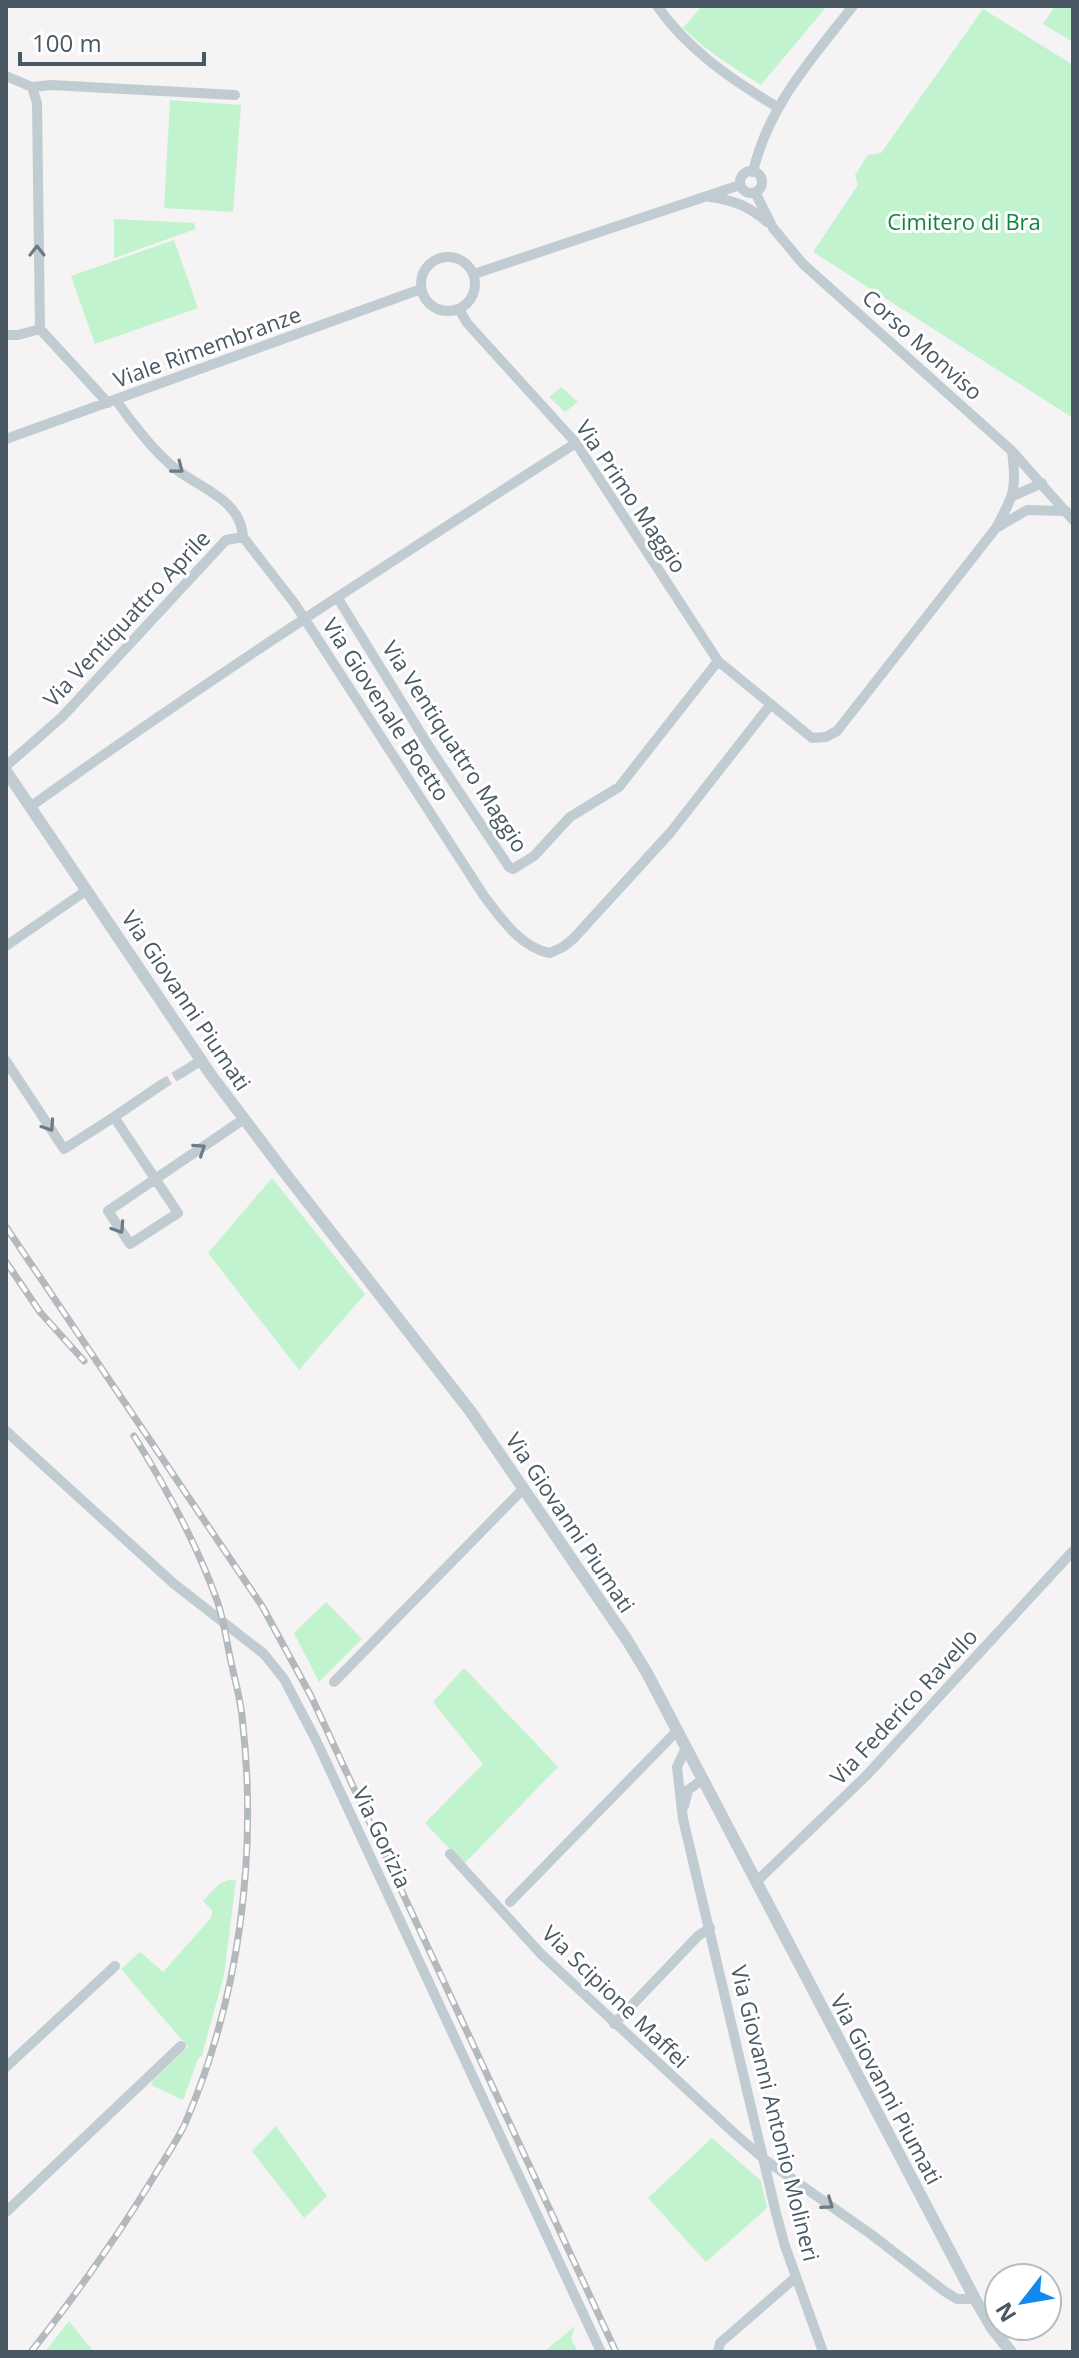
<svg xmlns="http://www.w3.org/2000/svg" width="1079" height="2358" viewBox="0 0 1079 2358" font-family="'Open Sans',sans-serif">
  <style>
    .green { fill: #c1f3cf }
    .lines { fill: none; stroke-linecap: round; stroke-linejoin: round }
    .minor-tunnel { stroke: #cacccf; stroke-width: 10; stroke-dasharray: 10 5; stroke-linecap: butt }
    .minor { stroke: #c0ccd2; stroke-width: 10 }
    .tertiary { stroke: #c0ccd2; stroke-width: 12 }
    .rail-casing { stroke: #b4b9bd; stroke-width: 7 }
    .rail { stroke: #fff; stroke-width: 4; stroke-dasharray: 12; stroke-linecap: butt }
    .oneway { stroke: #6d7b84 }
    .labels { text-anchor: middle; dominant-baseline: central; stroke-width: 6; stroke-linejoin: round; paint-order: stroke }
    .park-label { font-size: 22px; fill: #138440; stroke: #fff }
    .street-label { font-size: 22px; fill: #495862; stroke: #fff }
  </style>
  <rect width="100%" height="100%" fill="#f5f3f3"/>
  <path class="green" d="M 702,6 L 827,6 L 761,85 C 734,68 706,51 683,28 Z
    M 1055,6 L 1073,6 L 1073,42 L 1043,24 Z
    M 983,9 L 1073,65 L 1073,418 L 813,252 L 858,185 L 855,175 L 868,155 L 881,153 Z
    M 170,100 L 241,105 L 233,212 L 164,208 Z
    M 114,219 L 194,223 L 196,229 L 114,258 Z
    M 174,240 L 198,308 L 95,344 L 71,276 Z
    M 561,387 L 578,402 L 565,412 L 549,397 Z
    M 272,1178 L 365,1294 L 299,1370 L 208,1253 Z
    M 326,1602 L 362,1639 L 319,1682 L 294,1633 Z
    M 464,1668 L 558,1767 L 464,1864 L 425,1823 L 483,1764 L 433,1702 Z
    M 228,1880 L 236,1880 L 224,1975 L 202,2055 L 198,2059 L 183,2100 L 151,2085 L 153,2080 L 188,2047 L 121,1969 L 140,1952 L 163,1972 L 211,1918 L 212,1910 L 203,1901 L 219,1884 Z
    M 276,2126 L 327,2196 L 304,2218 L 252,2151 Z
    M 712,2138 L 761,2181 L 767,2208 L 706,2262 L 648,2198 Z
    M 69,2321 L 94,2352 L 45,2352 Z
    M 575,2326 L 571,2338 L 578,2352 L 544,2352 Z"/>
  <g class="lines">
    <path class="minor-tunnel" d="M 161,1085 L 181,1073"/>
    <path class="minor" d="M 657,6 C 689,51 731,79 777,107
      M 6,76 L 32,87 L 51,85 L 235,95
      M 32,87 L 37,103 L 40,329 L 108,403
      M740 182a11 11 0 1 1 22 0a11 11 0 1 1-22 0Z
      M 753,172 C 768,106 813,57 853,6
      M 755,192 L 773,228 L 803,264 L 1012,451 L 1073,520
      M 710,197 C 733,200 749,206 767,222
      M421 284a27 27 0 1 1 54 0a27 27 0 1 1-54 0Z
      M 474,274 L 740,185
      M 459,309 L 467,323 L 576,443 L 718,661 L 812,738 L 826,737 L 837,731 L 996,528 C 1014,495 1017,489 1012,451
      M 6,335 L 18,335 L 40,329
      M 116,400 C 131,422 156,454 177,470 C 202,489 241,500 243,537 L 295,604 L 484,896 C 501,918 521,948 550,953 L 563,947 L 573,939 L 670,833 L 771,704
      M 6,439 L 421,289
      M 1013,496 L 1042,483
      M 998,527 L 1027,510 L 1066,511
      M 337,597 L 430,748 L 509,867 L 513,869 L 534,856 L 570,817 L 619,787 L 718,661
      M 6,766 L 62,717 L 226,540 L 243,537
      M 30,807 C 208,679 392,561 576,443
      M 6,946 L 87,890
      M 6,1061 L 64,1149 L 114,1117 L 178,1213 L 130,1244 L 108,1211 L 244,1119
      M 181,1073 L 202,1060
      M 114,1117 L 161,1085
      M 6,1431 L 173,1583 L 264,1654 L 284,1679 L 316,1740 L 601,2352
      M 334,1682 L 524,1488
      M 686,1748 L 677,1767 L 683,1819 L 776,2213 L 785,2246 L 823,2352
      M 684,1806 L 688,1790 L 702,1780
      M 450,1854 L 541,1954 L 734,2133 L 764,2159 L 872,2235 L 944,2291 L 957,2299 L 975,2299
      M 756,1882 L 866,1776 L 1073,1551
      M 510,1902 L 677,1731
      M 614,2024 L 698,1936 L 710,1928
      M 6,2067 L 115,1966
      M 6,2212 L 181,2046
      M 718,2352 L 720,2343 L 796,2277"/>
    <path class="tertiary" d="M 6,771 L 211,1075 L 285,1173 L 471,1412 L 627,1640 L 647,1673 L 975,2299 L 992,2328 L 1011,2352"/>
    <g class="rail-casing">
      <path id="rail" d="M 6,1227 L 262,1606 L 311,1696 L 616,2352
        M 6,1262 L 40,1312 L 84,1361
        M 31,2352 C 75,2296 116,2239 153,2178 C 163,2161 175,2144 184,2126 C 240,1998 258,1854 242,1716 C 240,1698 235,1680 231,1662 C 227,1643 224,1622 218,1603 C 197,1544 167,1489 134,1436"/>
    </g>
    <use href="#rail" class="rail"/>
  </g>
  <defs><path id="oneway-chevron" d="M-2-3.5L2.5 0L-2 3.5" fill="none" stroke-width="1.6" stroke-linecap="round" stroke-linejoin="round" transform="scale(2)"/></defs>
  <g class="oneway">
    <use href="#oneway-chevron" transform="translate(37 251) rotate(-90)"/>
    <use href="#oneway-chevron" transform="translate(178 468) rotate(38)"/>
    <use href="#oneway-chevron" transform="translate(49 1126) rotate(56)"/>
    <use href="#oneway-chevron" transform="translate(200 1149) rotate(-34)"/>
    <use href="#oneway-chevron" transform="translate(119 1228) rotate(57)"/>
    <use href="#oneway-chevron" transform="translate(828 2204) rotate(35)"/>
  </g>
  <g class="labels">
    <g class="park-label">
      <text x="964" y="221">Cimitero di Bra</text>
    </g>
    <g class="street-label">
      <text transform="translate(923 344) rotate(42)">Corso Monviso</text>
      <text transform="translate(207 346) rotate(-20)">Viale Rimembranze</text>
      <text transform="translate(632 496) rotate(56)">Via Primo Maggio</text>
      <text transform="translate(126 618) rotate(-47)">Via Ventiquattro Aprile</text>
      <text transform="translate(387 709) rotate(57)">Via Giovenale Boetto</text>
      <text transform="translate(456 746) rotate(57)">Via Ventiquattro Maggio</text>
      <text transform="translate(187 1000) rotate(56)">Via Giovanni Piumati</text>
      <text transform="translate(571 1522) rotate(56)">Via Giovanni Piumati</text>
      <text transform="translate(903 1706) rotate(-47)">Via Federico Ravello</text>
      <text transform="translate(383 1837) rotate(65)">Via Gorizia</text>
      <text transform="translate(616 1996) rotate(44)">Via Scipione Maffei</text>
      <text transform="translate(887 2089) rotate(62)">Via Giovanni Piumati</text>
      <text transform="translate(776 2113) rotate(76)">Via Giovanni Antonio Molineri</text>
    </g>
  </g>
  <rect width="1079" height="2358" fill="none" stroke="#495862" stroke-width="16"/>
  <g transform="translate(1023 2302) rotate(239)"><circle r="38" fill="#ffffff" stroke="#b6bcc0" stroke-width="2"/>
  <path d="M0-6L14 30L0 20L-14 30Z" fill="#118af0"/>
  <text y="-12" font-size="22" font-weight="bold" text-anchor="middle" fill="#495862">N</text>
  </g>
  <path d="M20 52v12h184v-12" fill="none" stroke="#495862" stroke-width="4"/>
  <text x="32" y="52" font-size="24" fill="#495862" stroke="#ffffff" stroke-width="6" paint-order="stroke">100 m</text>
</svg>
